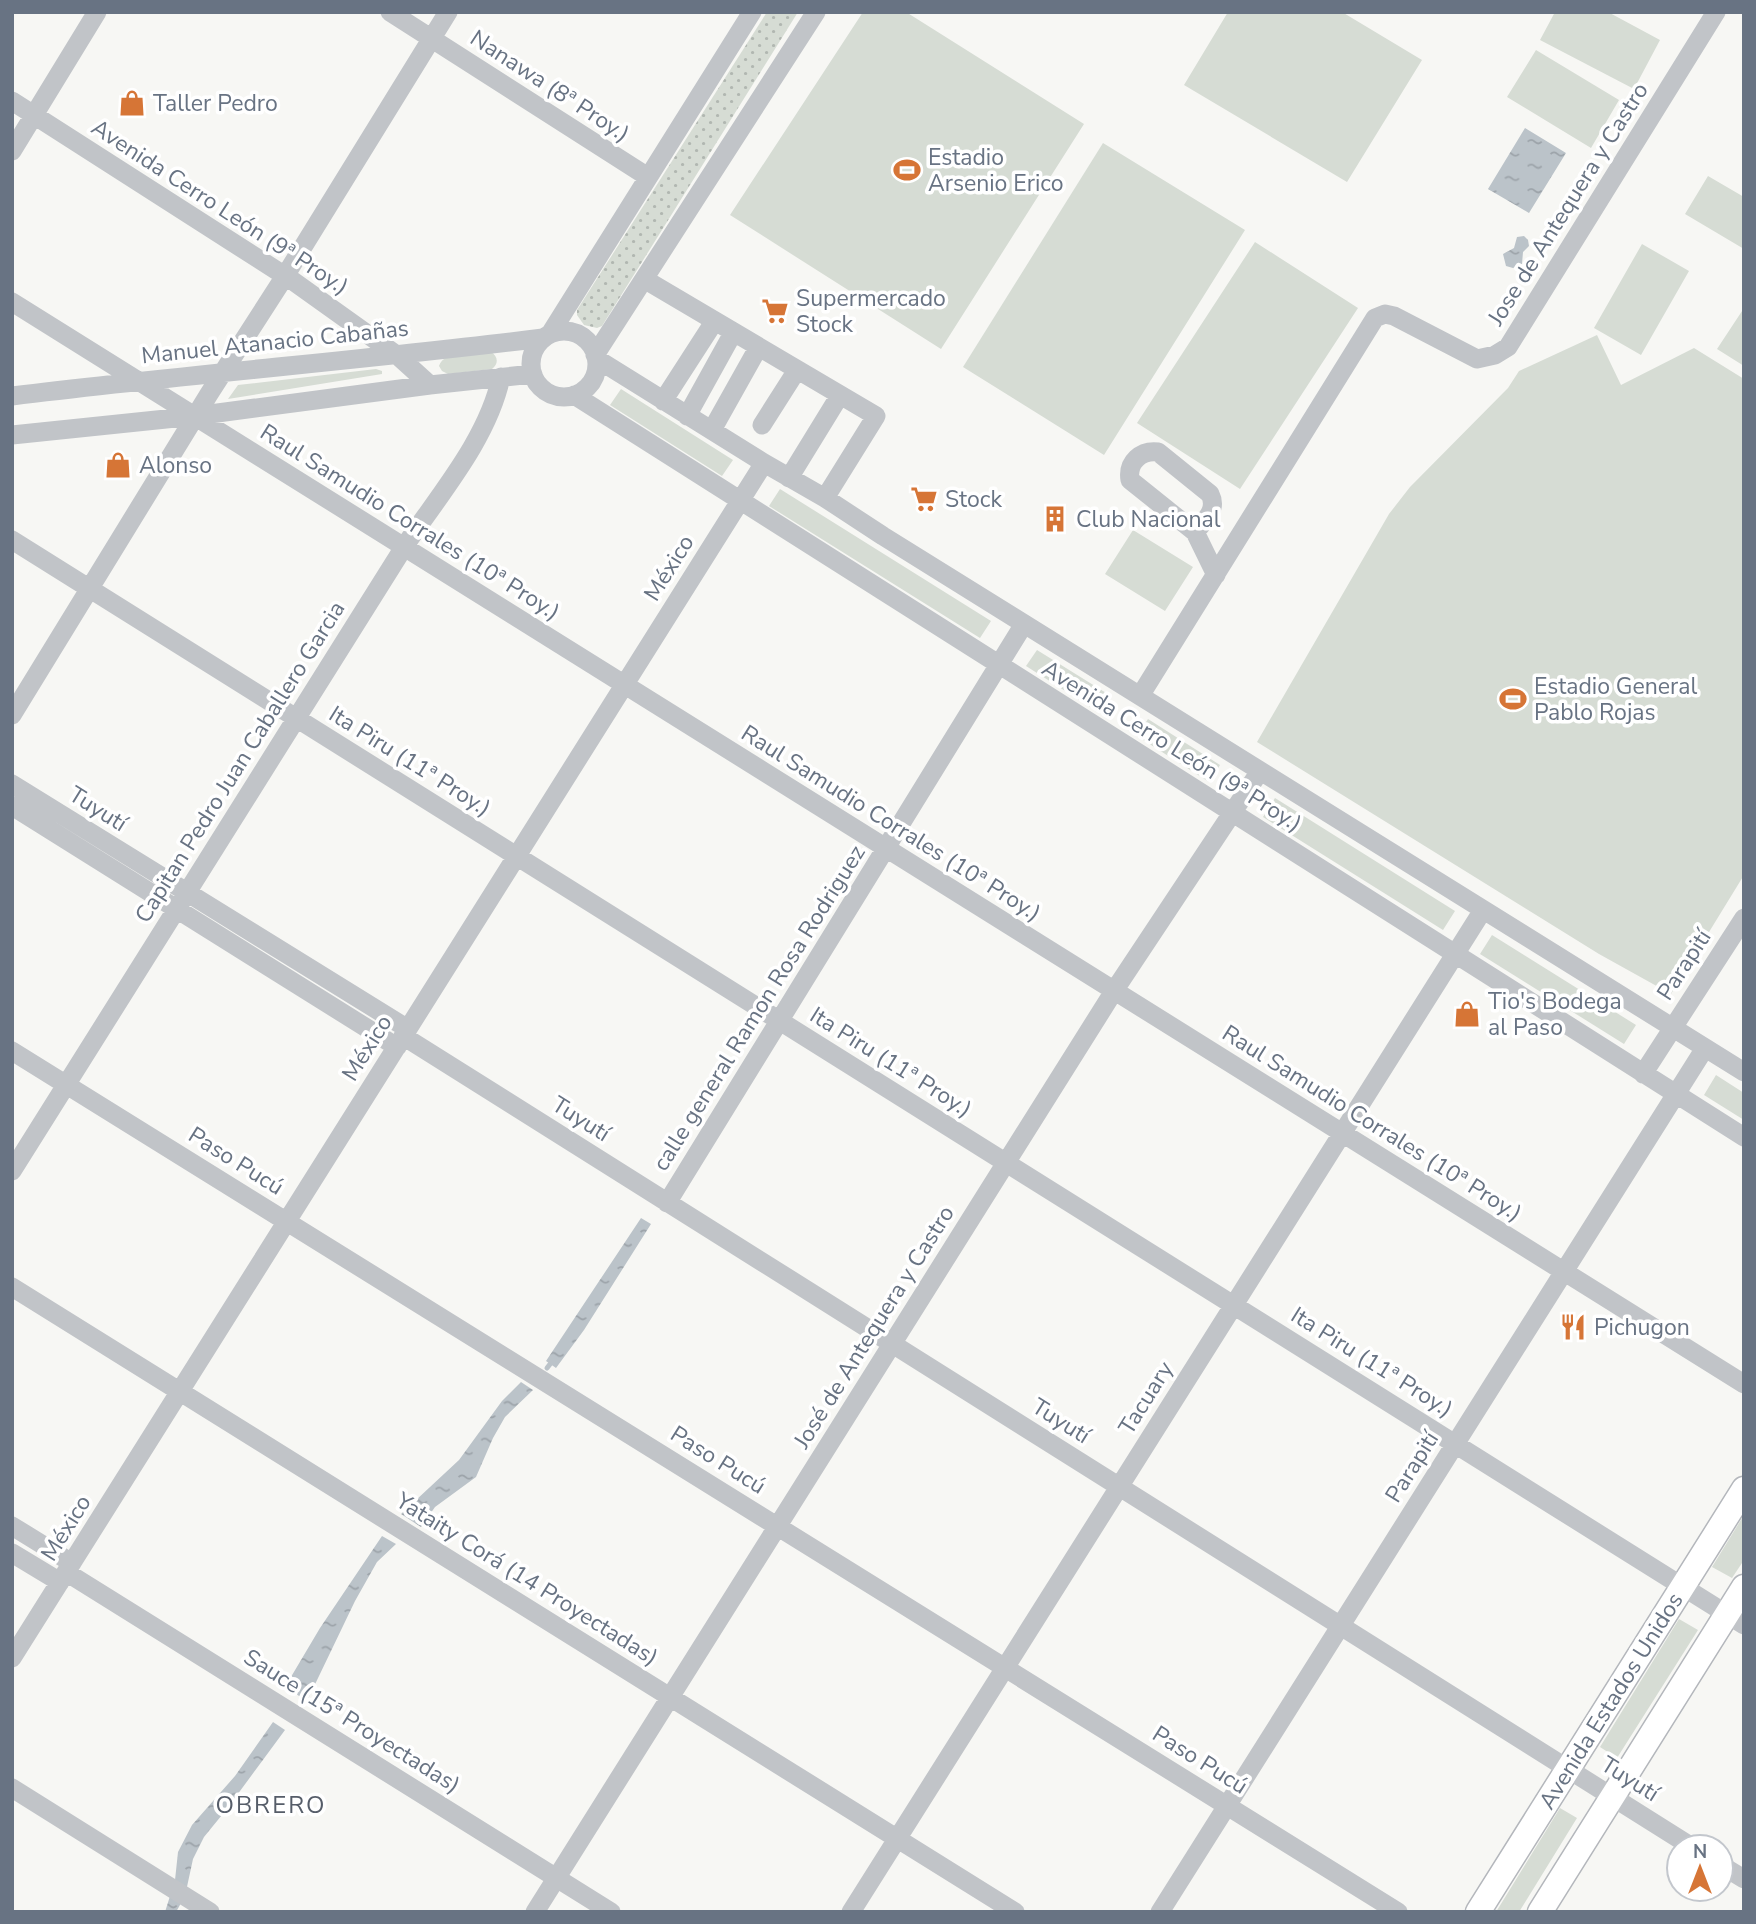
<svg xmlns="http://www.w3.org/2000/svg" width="1756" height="1924" viewBox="0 0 1756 1924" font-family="'Nunito Sans',sans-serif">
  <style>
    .green { fill: #d6dcd4 }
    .park { fill: url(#park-dots) }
    .water { fill: url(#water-ripples) }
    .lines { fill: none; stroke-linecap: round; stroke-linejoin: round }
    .stream { stroke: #bbc3c9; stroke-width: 5 }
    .major-casing { stroke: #b4b7bc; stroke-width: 27 }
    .minor { stroke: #c1c4c8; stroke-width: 19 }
    .major { stroke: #fff; stroke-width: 24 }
    .labels { text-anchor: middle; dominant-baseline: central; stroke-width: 7; stroke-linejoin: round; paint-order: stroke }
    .street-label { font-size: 23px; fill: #687383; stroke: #fff }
    .poi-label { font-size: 23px; fill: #687383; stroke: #fff; text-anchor: start }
    .neighbourhood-label { font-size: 24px; letter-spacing: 2px; fill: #565d69; stroke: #fff }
  </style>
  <defs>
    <pattern id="park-dots" width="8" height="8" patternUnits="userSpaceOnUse" patternTransform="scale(1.75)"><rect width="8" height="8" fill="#d6dcd4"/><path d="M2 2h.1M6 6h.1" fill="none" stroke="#b1b7b1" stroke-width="1.8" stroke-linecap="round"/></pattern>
    <pattern id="water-ripples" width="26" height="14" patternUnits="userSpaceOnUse" patternTransform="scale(1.75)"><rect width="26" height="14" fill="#bbc3c9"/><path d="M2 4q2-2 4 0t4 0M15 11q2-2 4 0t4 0" fill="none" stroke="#9ca3a9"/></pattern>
  </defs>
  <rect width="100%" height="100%" fill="#f7f7f4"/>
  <path class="green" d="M 863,12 L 906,12 L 1084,124 L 941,349 L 730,215 Z
    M 1228,12 L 1342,12 L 1422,60 L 1347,182 L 1184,85 Z
    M 1555,12 L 1608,12 L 1660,40 L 1634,89 L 1540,40 Z
    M 1536,50 L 1619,100 L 1591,148 L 1507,97 Z
    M 1103,143 L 1245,230 L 1104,455 L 963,367 Z
    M 1708,176 L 1744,197 L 1744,249 L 1685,214 Z
    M 1255,242 L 1358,308 L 1240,489 L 1137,423 Z
    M 1642,244 L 1689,271 L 1641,355 L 1594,328 Z
    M 1744,308 L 1744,366 L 1717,349 Z
    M 1597,335 L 1621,385 L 1694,348 L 1744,379 L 1744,875 L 1671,994 L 1599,954 L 1257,742 L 1389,514 L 1410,487 L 1508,388 L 1519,371 Z
    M 491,352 C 498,356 499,364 492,369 L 448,374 L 442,371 L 439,366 C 444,350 476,353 491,352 Z
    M 376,369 L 382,371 L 382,374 L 228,399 L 238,385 Z
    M 621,389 L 733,460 L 722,476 L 610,405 Z
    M 780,489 L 991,621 L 980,638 L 769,506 Z
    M 1133,530 L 1193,567 L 1165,611 L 1105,574 Z
    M 1037,650 L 1111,696 L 1100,713 L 1026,666 Z
    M 1148,719 L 1220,765 L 1209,782 L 1137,736 Z
    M 1275,798 L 1455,911 L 1443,930 L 1263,817 Z
    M 1492,935 L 1636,1025 L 1624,1044 L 1480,954 Z
    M 1716,1075 L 1744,1093 L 1744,1120 L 1704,1095 Z
    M 1744,1515 L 1744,1560 L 1732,1578 L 1712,1567 Z
    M 1679,1619 L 1698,1630 L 1617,1758 L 1600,1747 Z
    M 1560,1808 L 1577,1818 L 1519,1912 L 1496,1912 Z"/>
  <path class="park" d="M 767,12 L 798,12 L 602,326 L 597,328 L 584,325 L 577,315 L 577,310 Z"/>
  <path class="water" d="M 1525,128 L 1566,153 L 1529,213 L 1488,189 Z
    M 1524,236 L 1528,240 L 1529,246 L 1523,252 L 1522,264 L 1513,268 L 1506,266 L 1503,254 L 1514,248 L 1517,237 Z
    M 641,1218 L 651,1224 L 584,1330 L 556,1368 L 546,1361 Z
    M 521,1382 L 533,1390 L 505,1417 L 493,1438 L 476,1477 L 435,1507 L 421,1527 L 401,1514 L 459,1460 L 502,1401 Z
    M 382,1536 L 396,1544 L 377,1562 L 355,1601 L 307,1701 L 285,1687 L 320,1628 Z
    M 273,1722 L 285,1730 L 226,1810 L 204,1837 L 193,1859 L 185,1896 L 176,1912 L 165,1912 L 175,1880 L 178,1852 L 192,1825 L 235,1776 Z"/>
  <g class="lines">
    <path class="stream" d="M 547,1368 L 554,1359"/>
    <g class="major-casing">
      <path id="major" d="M 1478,1912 L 1744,1489
        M 1540,1912 L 1744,1587"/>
    </g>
    <path class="minor" d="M 390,12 L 648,177
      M 12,101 L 293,281 L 398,356 L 430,385
      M 12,151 L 97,12
      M 644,279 L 876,416 L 825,498
      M 12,302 L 1744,1384
      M531 364a33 33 0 1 1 66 0a33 33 0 1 1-66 0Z
      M 550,334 L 752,12
      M 595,355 L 816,12
      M 597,359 L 764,463 L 825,498 L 883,536 L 1744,1072
      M 574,395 L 1744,1137
      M 12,396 C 189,374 366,360 543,338
      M 663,401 L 714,322
      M 687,416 L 733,333
      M 762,425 L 797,370
      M 712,430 L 758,348
      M 12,435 L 195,416 L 430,385 L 533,374
      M 789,478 L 840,395
      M 1195,532 C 1205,520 1218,510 1210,494 L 1158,452 C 1141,450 1127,462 1130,480 L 1195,532 L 1216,575
      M 12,540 L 1744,1625
      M 1140,696 L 1375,318 L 1385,314 L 1394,316 L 1477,359 L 1495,355 L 1508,347 L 1716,12
      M 12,715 L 209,394 L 285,276 L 448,12
      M 12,784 L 408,1029
      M 12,806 L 397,1047
      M 403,1036 L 1692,1847
      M 12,1051 L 1398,1912
      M 1643,1074 L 1744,918
      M 12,1171 L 404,547 C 439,495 488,439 501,377
      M 667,1203 L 1024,624
      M 12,1287 L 1015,1912
      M 12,1526 L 72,1563
      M 12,1553 L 60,1582
      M 66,1572 L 611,1912
      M 12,1658 L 764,463
      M 12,1788 L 210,1912
      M 1721,1865 L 1744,1879
      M 535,1912 L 1114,991 L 1260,771
      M 851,1912 L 1483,910
      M 1160,1912 L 1705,1048"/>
    <use href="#major" class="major"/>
  </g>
  <defs>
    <g id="shop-bare" transform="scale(2.1)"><path d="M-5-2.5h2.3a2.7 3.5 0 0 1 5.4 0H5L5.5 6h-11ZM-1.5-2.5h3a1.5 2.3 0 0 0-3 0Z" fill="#d67536" stroke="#fff" stroke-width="2.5" paint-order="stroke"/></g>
    <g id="stadium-bare" transform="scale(2.1)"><path d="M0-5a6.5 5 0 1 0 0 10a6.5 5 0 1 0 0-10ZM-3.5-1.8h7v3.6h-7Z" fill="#d67536" stroke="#fff" stroke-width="2.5" paint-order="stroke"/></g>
    <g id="supermarket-bare" transform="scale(2.1)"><path d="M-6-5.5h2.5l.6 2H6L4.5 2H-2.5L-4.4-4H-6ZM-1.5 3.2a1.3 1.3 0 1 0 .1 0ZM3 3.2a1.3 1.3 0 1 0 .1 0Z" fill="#d67536" stroke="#fff" stroke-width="2.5" paint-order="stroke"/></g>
    <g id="building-bare" transform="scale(2.1)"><path d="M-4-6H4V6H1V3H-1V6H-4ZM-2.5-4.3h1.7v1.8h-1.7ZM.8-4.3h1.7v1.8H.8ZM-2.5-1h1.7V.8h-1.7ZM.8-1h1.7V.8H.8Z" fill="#d67536" stroke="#fff" stroke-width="2.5" paint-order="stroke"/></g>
    <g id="restaurant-bare" transform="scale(2.1)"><path d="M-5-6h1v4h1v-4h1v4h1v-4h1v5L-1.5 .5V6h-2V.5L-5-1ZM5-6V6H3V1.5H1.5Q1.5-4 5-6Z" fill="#d67536" stroke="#fff" stroke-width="2.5" paint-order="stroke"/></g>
  </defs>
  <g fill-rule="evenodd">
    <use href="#shop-bare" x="132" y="103"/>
    <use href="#stadium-bare" x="907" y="170"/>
    <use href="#supermarket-bare" x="775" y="311"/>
    <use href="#shop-bare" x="118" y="465"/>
    <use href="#supermarket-bare" x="924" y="499"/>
    <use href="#building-bare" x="1055" y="519"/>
    <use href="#stadium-bare" x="1513" y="699"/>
    <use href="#shop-bare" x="1467" y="1014"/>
    <use href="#restaurant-bare" x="1573" y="1327"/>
  </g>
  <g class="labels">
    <g class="street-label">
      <text transform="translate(550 86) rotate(33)">Nanawa (8ª Proy.)</text>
      <text transform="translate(1568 204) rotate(-58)">Jose de Antequera y Castro</text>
      <text transform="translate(220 207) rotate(33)">Avenida Cerro León (9ª Proy.)</text>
      <text transform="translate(275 342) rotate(-6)">Manuel Atanacio Cabañas</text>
      <text transform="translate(410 522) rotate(32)">Raul Samudio Corrales (10ª Proy.)</text>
      <text transform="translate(669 568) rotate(-58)">México</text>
      <text transform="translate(1172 746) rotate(32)">Avenida Cerro León (9ª Proy.)</text>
      <text transform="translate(410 761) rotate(32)">Ita Piru (11ª Proy.)</text>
      <text transform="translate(240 762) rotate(-58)">Capitan Pedro Juan Caballero Garcia</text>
      <text transform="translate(98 809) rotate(32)">Tuyutí</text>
      <text transform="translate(891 823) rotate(32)">Raul Samudio Corrales (10ª Proy.)</text>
      <text transform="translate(1684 965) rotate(-57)">Parapití</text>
      <text transform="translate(759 1008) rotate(-58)">calle general Ramon Rosa Rodriguez</text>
      <text transform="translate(367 1048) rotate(-58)">México</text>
      <text transform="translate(891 1062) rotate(32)">Ita Piru (11ª Proy.)</text>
      <text transform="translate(581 1119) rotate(32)">Tuyutí</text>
      <text transform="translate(1372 1123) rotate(32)">Raul Samudio Corrales (10ª Proy.)</text>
      <text transform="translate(236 1161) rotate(32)">Paso Pucú</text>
      <text transform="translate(874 1327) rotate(-58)">José de Antequera y Castro</text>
      <text transform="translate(1372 1362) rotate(32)">Ita Piru (11ª Proy.)</text>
      <text transform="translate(1146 1398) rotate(-58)">Tacuary</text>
      <text transform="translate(1061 1421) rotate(32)">Tuyutí</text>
      <text transform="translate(718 1460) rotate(32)">Paso Pucú</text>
      <text transform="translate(1412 1467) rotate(-58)">Parapití</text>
      <text transform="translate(66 1528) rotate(-58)">México</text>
      <text transform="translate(527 1579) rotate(32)">Yataity Corá (14 Proyectadas)</text>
      <text transform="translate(1611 1701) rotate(-58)">Avenida Estados Unidos</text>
      <text transform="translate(352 1721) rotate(32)">Sauce (15ª Proyectadas)</text>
      <text transform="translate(1200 1760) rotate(32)">Paso Pucú</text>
      <text transform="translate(1630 1779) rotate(32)">Tuyutí</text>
    </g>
    <g class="poi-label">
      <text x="153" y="103">Taller Pedro</text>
      <text x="928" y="157">Estadio<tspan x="928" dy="26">Arsenio Erico</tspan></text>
      <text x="796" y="298">Supermercado<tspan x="796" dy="26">Stock</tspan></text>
      <text x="139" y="465">Alonso</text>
      <text x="945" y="499">Stock</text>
      <text x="1076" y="519">Club Nacional</text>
      <text x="1534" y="686">Estadio General<tspan x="1534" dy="26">Pablo Rojas</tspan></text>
      <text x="1488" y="1001">Tio's Bodega<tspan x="1488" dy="26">al Paso</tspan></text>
      <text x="1594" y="1327">Pichugon</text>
    </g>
    <g class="neighbourhood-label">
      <text x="271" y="1805">OBRERO</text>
    </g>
  </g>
  <rect width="1756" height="1924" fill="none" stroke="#687383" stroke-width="28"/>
  <g transform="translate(1700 1868)"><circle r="33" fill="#ffffff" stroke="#c3c7cd" stroke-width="2"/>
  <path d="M0-5L12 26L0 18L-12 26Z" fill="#d67536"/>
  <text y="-10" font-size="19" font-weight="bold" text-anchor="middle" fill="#687383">N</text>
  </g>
</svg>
